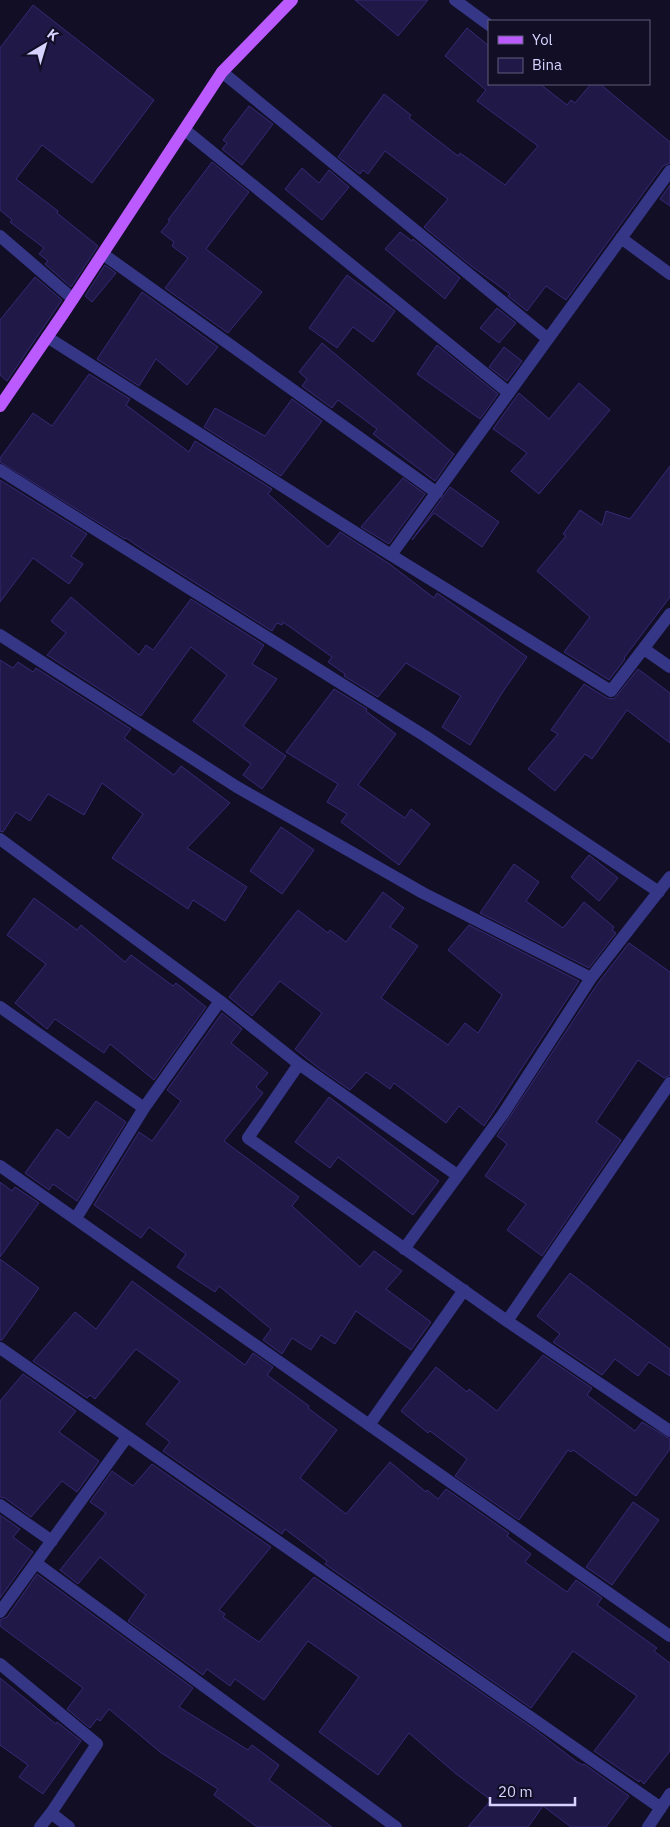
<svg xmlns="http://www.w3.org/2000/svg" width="670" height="1827" viewBox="0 0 670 1827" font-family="'IBM Plex Sans',sans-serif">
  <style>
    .building { fill: #201948; stroke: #362975 }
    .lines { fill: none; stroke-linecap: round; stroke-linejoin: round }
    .minor { stroke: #363687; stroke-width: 12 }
    .major { stroke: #bb5aff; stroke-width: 12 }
  </style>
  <rect width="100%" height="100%" fill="#110e26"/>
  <path class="building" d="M 355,0 L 428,0 L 398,36 Z
    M 33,5 L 154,100 L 92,183 L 42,145 L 16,179 L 58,211 L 57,213 L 98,246 L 71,287 L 45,264 L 48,261 L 39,254 L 44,248 L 10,222 L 12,220 L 0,210 L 0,48 Z
    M 467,28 L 489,46 L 489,86 L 490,84 L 540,84 L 567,105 L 571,100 L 575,103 L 591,84 L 600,84 L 670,142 L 670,163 L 663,166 L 566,300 L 546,286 L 527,311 L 508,296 L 510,294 L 470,265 L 424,227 L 448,199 L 385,151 L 368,174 L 363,170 L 360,174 L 338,157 L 384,94 L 411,115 L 409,118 L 458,156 L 460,153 L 505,185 L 538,146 L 477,101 L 486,90 L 445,56 Z
    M 249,106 L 273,124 L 242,165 L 222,149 L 227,143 L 223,140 Z
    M 212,162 L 249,192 L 206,249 L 262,292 L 228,333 L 165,288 L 188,258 L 172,246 L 174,242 L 161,232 L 170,221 L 168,220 Z
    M 302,168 L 319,183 L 329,170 L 349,187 L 322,220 L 285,189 Z
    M 670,185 L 670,206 L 660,199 Z
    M 400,232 L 412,241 L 413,239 L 460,278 L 445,299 L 385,249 Z
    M 105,265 L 116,273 L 92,302 L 85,296 Z
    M 347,275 L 395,311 L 373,342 L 353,327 L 337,348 L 309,328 Z
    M 35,277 L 62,300 L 7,381 L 0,375 L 0,320 Z
    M 142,292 L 218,347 L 187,385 L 156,359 L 139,386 L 97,359 Z
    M 497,308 L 516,323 L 499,343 L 480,328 Z
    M 322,343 L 454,454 L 435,481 L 373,434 L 377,429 L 338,400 L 332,408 L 302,386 L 307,379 L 299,372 Z
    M 437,345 L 498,394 L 480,419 L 417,374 Z
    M 504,347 L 522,361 L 507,381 L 489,367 Z
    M 89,374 L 130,399 L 126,405 L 189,452 L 195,441 L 272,489 L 268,494 L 328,547 L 340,532 L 391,565 L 434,598 L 437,593 L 443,597 L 527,657 L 502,693 L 470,745 L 442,727 L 461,696 L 406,663 L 378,697 L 344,676 L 345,674 L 328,662 L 332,657 L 283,622 L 282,625 L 277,623 L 272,631 L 145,551 L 126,538 L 125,539 L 0,462 L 0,458 L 33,413 L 52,426 Z
    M 579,383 L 610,410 L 539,494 L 511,471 L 527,453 L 493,429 L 519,393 L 549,419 Z
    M 292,399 L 322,421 L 281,476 L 204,427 L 215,408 L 265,436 Z
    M 670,466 L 670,597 L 624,658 L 625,659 L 609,680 L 564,652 L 590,617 L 537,571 L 566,536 L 563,534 L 580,510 L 602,525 L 606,511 L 630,519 Z
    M 403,478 L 425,494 L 389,544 L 361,527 Z
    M 0,480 L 87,534 L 71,556 L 83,564 L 69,584 L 33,558 L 0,602 Z
    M 450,487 L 499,522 L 482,547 L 434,513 L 412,540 Z
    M 71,597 L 139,655 L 146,645 L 153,650 L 191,599 L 264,645 L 252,664 L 277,679 L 243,726 L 286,756 L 262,789 L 243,775 L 251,764 L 193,721 L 227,675 L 191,647 L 141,716 L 47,655 L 66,633 L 51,621 Z
    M 0,660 L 13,668 L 18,662 L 33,672 L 36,668 L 131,729 L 124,738 L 174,775 L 181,766 L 230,803 L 187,848 L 247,887 L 225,921 L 193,900 L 188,909 L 112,858 L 143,814 L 102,783 L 84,815 L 48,794 L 30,821 L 16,812 L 3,832 L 0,831 Z
    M 638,669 L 670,693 L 670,743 L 627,710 L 592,759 L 585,754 L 555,791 L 528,769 L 558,734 L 551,730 L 584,684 L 607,698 L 614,699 Z
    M 334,689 L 367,709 L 366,711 L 396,734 L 358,785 L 405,818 L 411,809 L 430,824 L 399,865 L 341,822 L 347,814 L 327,802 L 338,784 L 286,752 Z
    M 281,827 L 314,850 L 282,894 L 250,871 Z
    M 589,855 L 618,878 L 599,901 L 571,877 Z
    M 514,864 L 539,882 L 526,901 L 563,928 L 584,902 L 614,927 L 612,930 L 616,933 L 589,968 L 480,913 Z
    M 383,892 L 404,908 L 390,927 L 418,946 L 381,998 L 448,1045 L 465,1023 L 478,1033 L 502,995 L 448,950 L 469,925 L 579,981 L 484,1126 L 459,1106 L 446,1123 L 394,1083 L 390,1089 L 366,1072 L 350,1090 L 320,1069 L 295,1049 L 322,1013 L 280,981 L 252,1016 L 229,997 L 298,910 L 328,933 L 330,930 L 346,942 Z
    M 34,898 L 77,930 L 81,925 L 125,962 L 131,955 L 173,986 L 176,983 L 206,1007 L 154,1080 L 110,1044 L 104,1053 L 55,1019 L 47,1029 L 15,1003 L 46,964 L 7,935 Z
    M 629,943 L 670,972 L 670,1075 L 664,1078 L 638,1060 L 596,1122 L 621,1140 L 542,1256 L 507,1230 L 526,1204 L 485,1176 L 507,1144 L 497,1136 L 598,983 Z
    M 222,1013 L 242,1029 L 231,1043 L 268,1073 L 256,1087 L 263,1093 L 224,1141 L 299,1197 L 292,1206 L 360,1267 L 374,1251 L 402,1271 L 386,1289 L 431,1322 L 411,1350 L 356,1311 L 335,1344 L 321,1335 L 311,1350 L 292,1338 L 282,1354 L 263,1340 L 271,1329 L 219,1286 L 215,1292 L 177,1267 L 186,1254 L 149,1227 L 141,1238 L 94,1205 L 139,1132 L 152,1141 L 181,1101 L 167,1090 Z
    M 329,1097 L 439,1181 L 413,1215 L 338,1157 L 330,1168 L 295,1142 Z
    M 96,1101 L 126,1122 L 77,1201 L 53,1184 L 49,1190 L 25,1173 L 57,1129 L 69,1138 Z
    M 0,1182 L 12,1191 L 15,1187 L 39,1203 L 0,1257 Z
    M 0,1259 L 39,1288 L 2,1340 L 0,1340 Z
    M 570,1273 L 670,1349 L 670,1376 L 649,1362 L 638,1376 L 615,1359 L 602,1375 L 553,1342 L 560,1334 L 537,1316 Z
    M 132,1281 L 245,1365 L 253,1353 L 273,1367 L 267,1375 L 309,1406 L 308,1408 L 337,1430 L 300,1478 L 346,1514 L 390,1462 L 426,1492 L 427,1490 L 438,1499 L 446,1489 L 509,1533 L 507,1536 L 531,1554 L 525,1562 L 567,1592 L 576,1580 L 602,1598 L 597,1605 L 657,1648 L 654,1651 L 670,1663 L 670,1751 L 644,1784 L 640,1780 L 639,1782 L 594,1751 L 637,1696 L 573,1651 L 531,1708 L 325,1564 L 327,1561 L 285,1529 L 282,1534 L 163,1451 L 170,1442 L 146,1424 L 180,1381 L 136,1349 L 95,1399 L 90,1395 L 87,1398 L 33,1361 L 75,1312 L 96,1329 Z
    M 543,1355 L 592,1388 L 587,1395 L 635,1431 L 642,1422 L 670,1439 L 670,1449 L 636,1496 L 573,1450 L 571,1452 L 568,1450 L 519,1520 L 455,1476 L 467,1459 L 430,1431 L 428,1433 L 401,1411 L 436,1367 L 467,1392 L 469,1389 L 497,1411 Z
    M 23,1374 L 76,1411 L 59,1432 L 99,1461 L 77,1492 L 62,1481 L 31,1517 L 5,1498 L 0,1497 L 0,1401 Z
    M 152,1464 L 271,1547 L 219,1610 L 225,1614 L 223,1617 L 259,1642 L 314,1577 L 537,1731 L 577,1762 L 583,1765 L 584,1764 L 629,1796 L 606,1827 L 571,1827 L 543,1806 L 528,1827 L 468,1827 L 491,1800 L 455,1773 L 409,1733 L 378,1775 L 319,1732 L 359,1677 L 308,1641 L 264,1700 L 235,1679 L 230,1686 L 207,1669 L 203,1675 L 128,1621 L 146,1595 L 100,1557 L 78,1584 L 60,1570 L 106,1513 L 90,1502 L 112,1471 L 133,1486 Z
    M 633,1502 L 659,1520 L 612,1585 L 586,1567 Z
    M 0,1515 L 20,1529 L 13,1537 L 33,1552 L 0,1598 Z
    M 37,1574 L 193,1688 L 179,1707 L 248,1750 L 252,1745 L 279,1765 L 269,1780 L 332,1827 L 257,1827 L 214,1795 L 218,1789 L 160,1752 L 109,1709 L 100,1721 L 97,1719 L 90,1728 L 67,1709 L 83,1688 L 0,1626 L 0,1620 L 7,1617 Z
    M 0,1678 L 56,1724 L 57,1722 L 81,1741 L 43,1794 L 19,1777 L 28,1765 L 0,1745 Z"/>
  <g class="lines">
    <path class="minor" d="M 455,0 L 489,25
      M 222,72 L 548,339
      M 185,130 L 509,393
      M 0,236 L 73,299
      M 621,238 L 670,274
      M 103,254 L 437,493
      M 47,337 L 391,555 L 611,691 L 670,614
      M 0,470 L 425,736 L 659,892
      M 391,555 L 670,171
      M 0,635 L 237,787 L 423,893 L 591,978
      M 644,649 L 670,667
      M 0,839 L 220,1001 L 299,1064 L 457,1175
      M 0,1007 L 144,1108
      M 299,1064 L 248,1138 L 507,1321 L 670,1083
      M 0,1166 L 670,1636
      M 76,1218 L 144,1108 L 220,1001
      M 404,1249 L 503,1114 L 591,978 L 670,877
      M 507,1321 L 670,1431
      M 0,1348 L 661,1808
      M 369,1425 L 464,1290
      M 0,1505 L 52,1541
      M 36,1563 L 396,1827
      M 0,1612 L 127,1437
      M 0,1664 L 97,1744 L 51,1813 L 40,1827
      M 51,1813 L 69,1827
      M 648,1827 L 670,1794"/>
    <path class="major" d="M 0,406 L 63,314 L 222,72 L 292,0"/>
  </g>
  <rect x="488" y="20" width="162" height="65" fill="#110e26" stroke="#605d7d"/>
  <rect x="498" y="36" width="25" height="8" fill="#bb5aff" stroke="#605d7d"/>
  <text x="532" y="45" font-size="15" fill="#d6d3ff">Yol</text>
  <rect x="498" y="58" width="25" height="15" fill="#201948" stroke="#605d7d"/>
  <text x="532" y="70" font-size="15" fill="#d6d3ff">Bina</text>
  <g transform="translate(45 45) rotate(38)" stroke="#110e26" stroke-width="4" paint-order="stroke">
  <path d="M0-4L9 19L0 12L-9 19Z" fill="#d6d3ff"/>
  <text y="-8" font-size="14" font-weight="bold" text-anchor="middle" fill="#d6d3ff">K</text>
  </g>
  <path d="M490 1797v8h85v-8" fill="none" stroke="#d6d3ff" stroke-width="2.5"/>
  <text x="498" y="1797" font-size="15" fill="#d6d3ff" stroke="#110e26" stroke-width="4" paint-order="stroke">20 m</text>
</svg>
